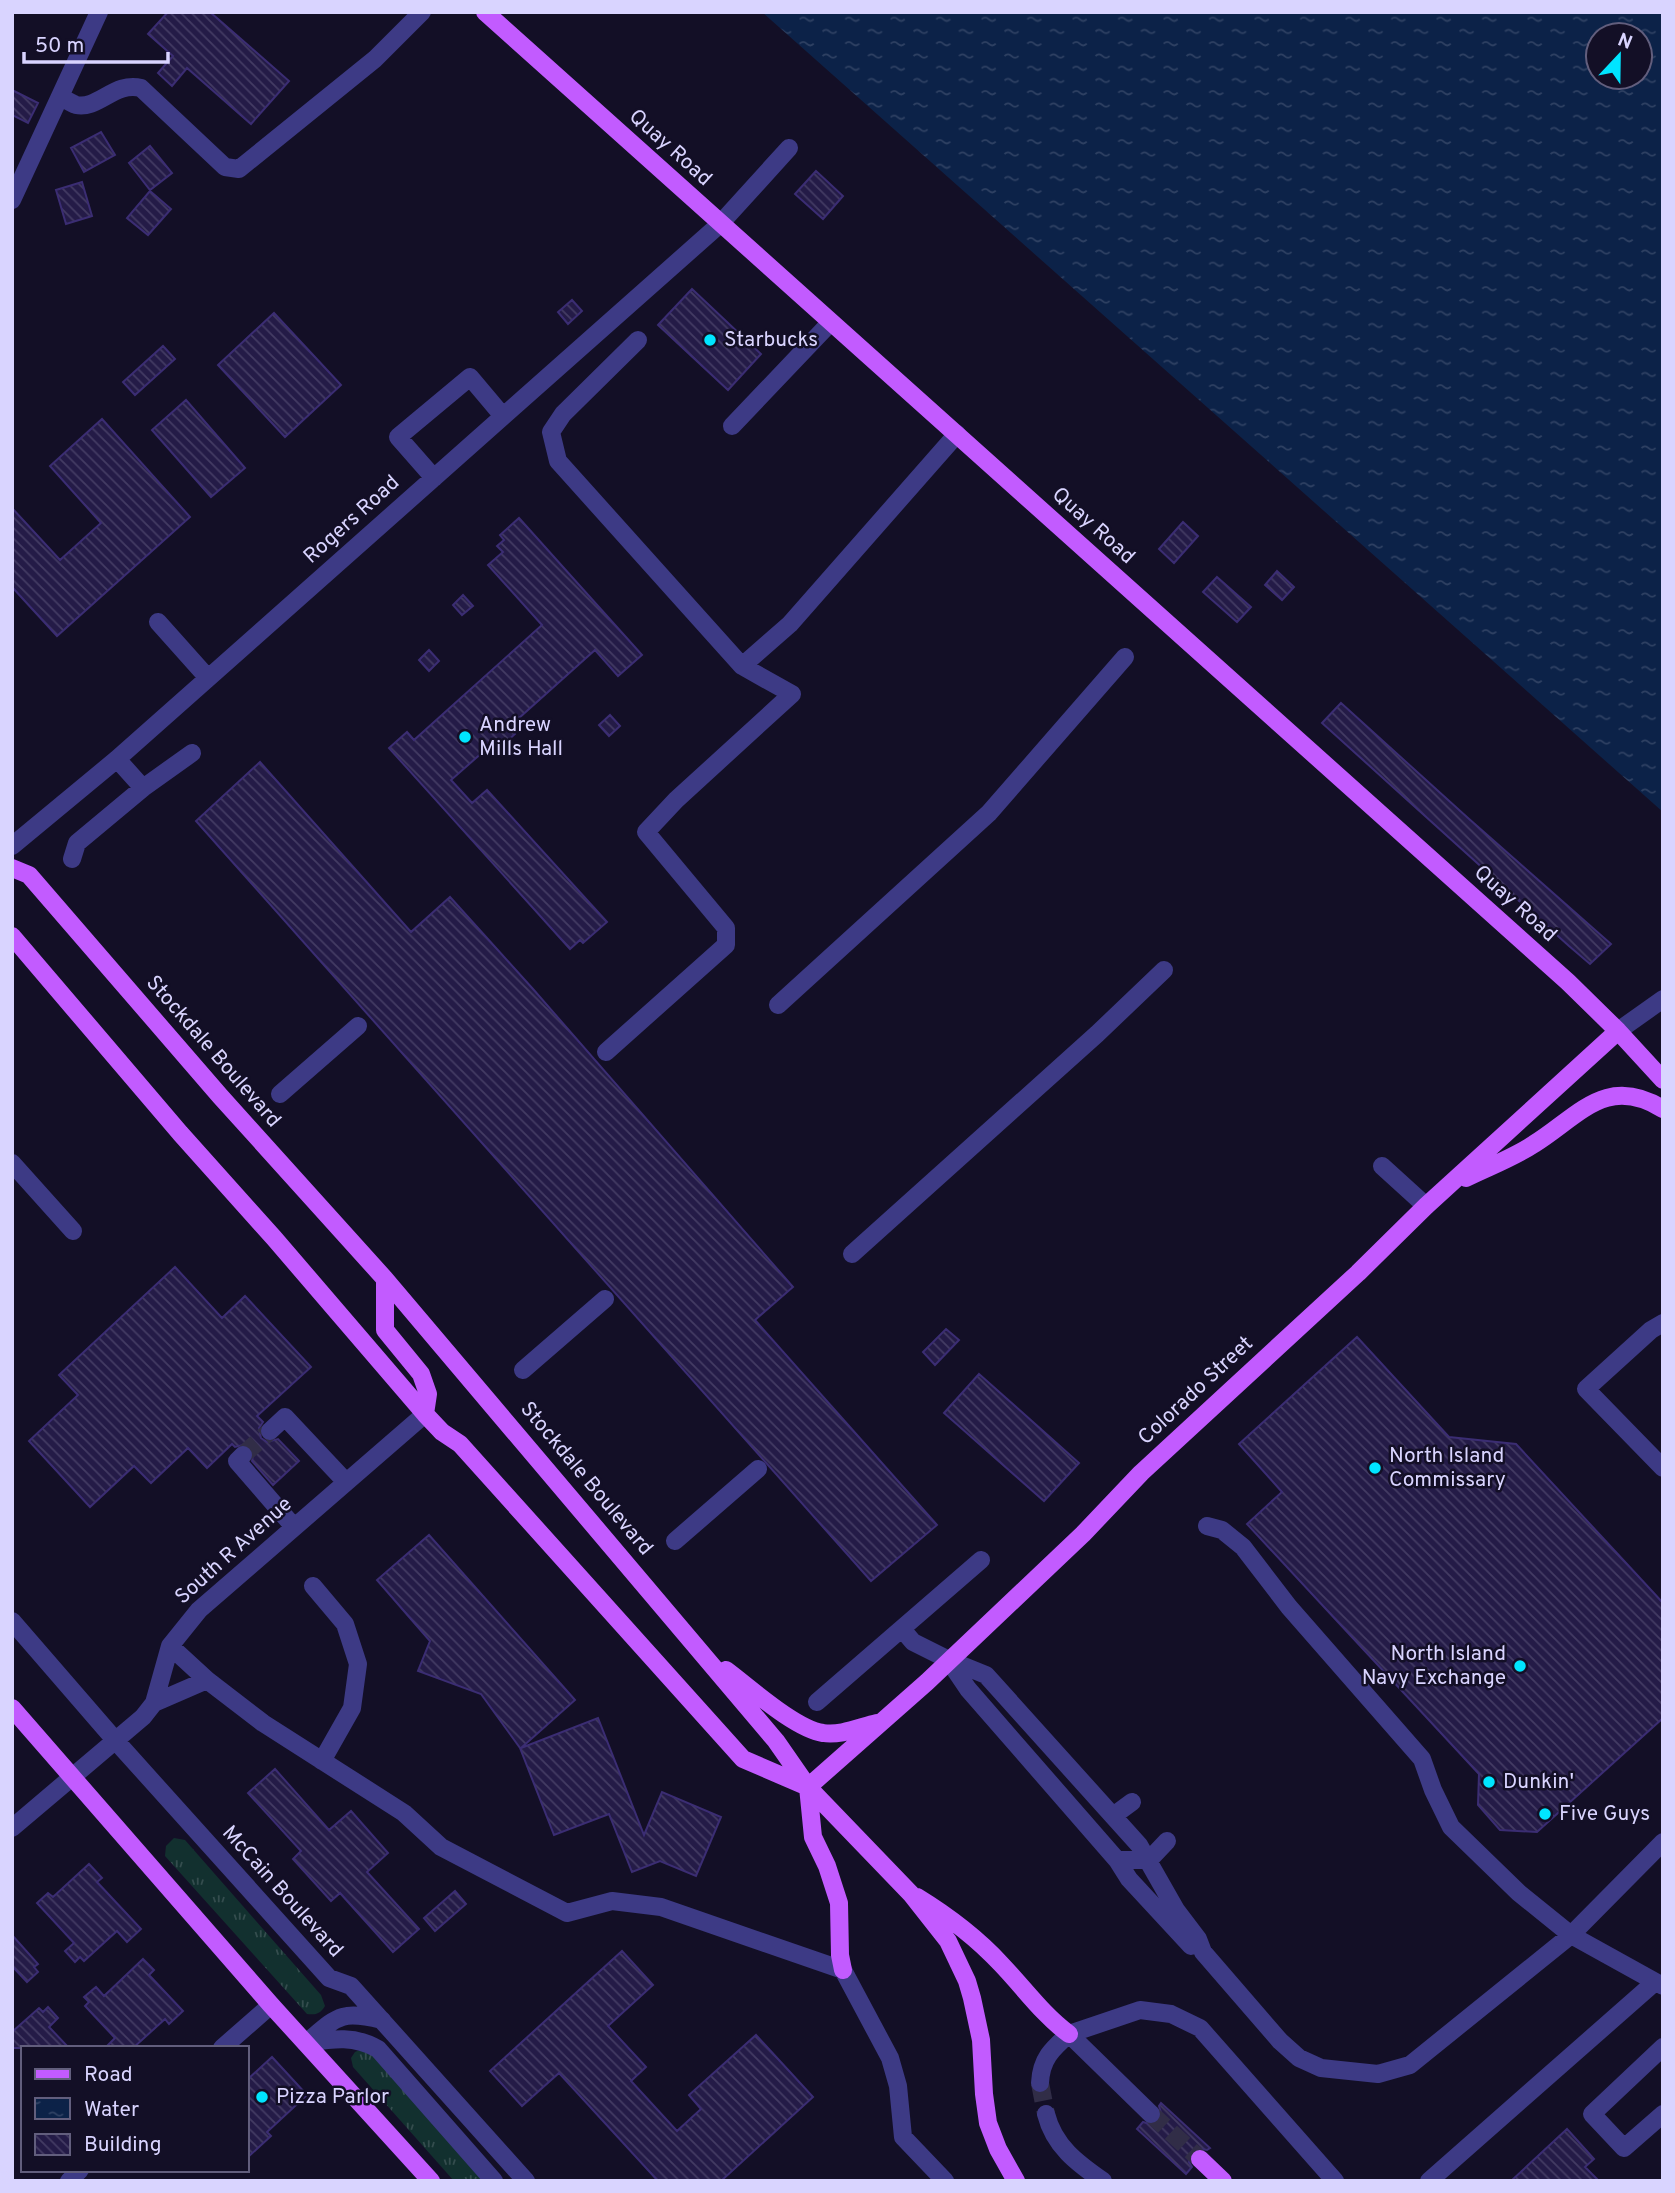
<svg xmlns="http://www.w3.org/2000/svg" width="1675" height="2193" viewBox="0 0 1675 2193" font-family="Overpass,sans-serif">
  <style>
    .grass { fill: url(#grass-tufts) }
    .water { fill: url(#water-ripples); fill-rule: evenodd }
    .building { fill: url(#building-back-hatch); stroke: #3b2d73; stroke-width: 2 }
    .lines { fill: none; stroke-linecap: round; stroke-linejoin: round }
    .minor-tunnel { stroke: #312d47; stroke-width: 18; stroke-dasharray: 18 9; stroke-linecap: butt }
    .major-tunnel { stroke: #312d47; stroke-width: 18; stroke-dasharray: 18 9; stroke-linecap: butt }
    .minor { stroke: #3d3a85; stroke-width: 18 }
    .major { stroke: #c25bff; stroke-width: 18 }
    .poi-dot { fill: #00e5ff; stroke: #130f26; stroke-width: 2.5 }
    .labels { text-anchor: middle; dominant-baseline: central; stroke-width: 5; stroke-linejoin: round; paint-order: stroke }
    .street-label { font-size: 21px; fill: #d9d4ff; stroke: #130f26 }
    .poi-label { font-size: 21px; fill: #d9d4ff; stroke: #130f26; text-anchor: start }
  </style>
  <defs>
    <pattern id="grass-tufts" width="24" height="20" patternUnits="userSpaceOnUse" patternTransform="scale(1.75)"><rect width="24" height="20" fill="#12302f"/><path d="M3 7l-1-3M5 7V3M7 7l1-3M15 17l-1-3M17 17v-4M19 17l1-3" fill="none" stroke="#344d4e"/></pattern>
    <pattern id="water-ripples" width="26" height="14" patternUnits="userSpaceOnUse" patternTransform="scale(1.75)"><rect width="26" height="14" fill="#0c2248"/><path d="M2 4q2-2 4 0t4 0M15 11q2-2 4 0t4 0" fill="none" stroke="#2f4163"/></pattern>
    <pattern id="building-back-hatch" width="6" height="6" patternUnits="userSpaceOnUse" patternTransform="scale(1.75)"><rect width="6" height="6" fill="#241b47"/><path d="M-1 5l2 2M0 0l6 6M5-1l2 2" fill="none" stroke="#433b63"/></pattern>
  </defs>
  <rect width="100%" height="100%" fill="#130f26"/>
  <path class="grass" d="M 174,1838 L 185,1840 L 321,1995 L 325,2006 C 320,2014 316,2015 307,2014 L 165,1856 L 166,1846 Z
    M 364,2048 L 369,2049 L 486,2181 L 454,2181 L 353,2067 L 351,2058 L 355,2052 Z"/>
  <path class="water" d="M 762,12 L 1663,12 L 1663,812 ZM 1598,35 L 1640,35 L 1640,77 L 1598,77 Z"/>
  <path class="building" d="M 168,12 L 210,12 L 289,81 L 251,124 L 187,68 L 172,86 L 158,73 L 173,56 L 148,34 Z
    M 12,90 L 38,103 L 28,123 L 12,115 Z
    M 101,132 L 115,155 L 84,172 L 71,148 Z
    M 150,146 L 172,173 L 150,190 L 129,163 Z
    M 816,171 L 843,196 L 823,219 L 795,194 Z
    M 82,182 L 92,216 L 66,224 L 56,190 Z
    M 150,191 L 171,209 L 148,235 L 127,218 Z
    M 692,289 L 761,354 L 728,390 L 658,325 Z
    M 572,300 L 582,311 L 568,324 L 558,312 Z
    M 274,313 L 341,385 L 285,437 L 218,365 Z
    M 163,346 L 175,359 L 135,395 L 123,382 Z
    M 186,400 L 245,468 L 211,497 L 152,430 Z
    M 102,419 L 190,517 L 57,636 L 12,587 L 12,508 L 60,560 L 101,523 L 50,466 Z
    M 519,518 L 642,655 L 618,676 L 595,650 L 509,727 L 515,734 L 497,750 L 492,744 L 451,780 L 472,803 L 487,790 L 607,922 L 583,943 L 580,940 L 570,949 L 389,748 L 407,732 L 414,740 L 542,625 L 488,565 L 503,552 L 497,546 L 504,540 L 500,535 Z
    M 1183,522 L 1198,536 L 1174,563 L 1159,549 Z
    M 1277,571 L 1294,587 L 1282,600 L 1265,585 Z
    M 1217,577 L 1251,607 L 1237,622 L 1203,592 Z
    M 463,595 L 473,606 L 462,615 L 453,605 Z
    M 429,650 L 439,661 L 429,671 L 419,660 Z
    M 1341,703 L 1468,818 L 1611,944 L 1590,964 L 1569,946 L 1322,723 Z
    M 610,715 L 620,726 L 609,736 L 599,725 Z
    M 260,762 L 411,932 L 450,897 L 533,989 L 793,1287 L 755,1320 L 937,1525 L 871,1581 L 196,821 Z
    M 175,1267 L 222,1318 L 245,1296 L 311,1367 L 257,1416 L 263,1422 L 259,1428 L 261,1438 L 267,1442 L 278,1439 L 299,1461 L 273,1485 L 252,1461 L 254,1451 L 247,1444 L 235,1447 L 232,1444 L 207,1468 L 188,1448 L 151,1483 L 134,1466 L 90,1507 L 29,1441 L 78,1395 L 59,1375 Z
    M 946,1329 L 959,1340 L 935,1365 L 923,1352 Z
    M 1357,1337 L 1449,1437 L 1516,1444 L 1663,1603 L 1663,1718 L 1537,1832 L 1500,1830 L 1478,1805 L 1479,1774 L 1247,1524 L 1282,1492 L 1239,1444 Z
    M 979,1374 L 1079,1463 L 1044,1501 L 944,1413 Z
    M 429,1535 L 575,1700 L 521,1748 L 598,1718 L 644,1835 L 662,1792 L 721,1817 L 696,1876 L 660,1861 L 632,1872 L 609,1814 L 554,1835 L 520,1748 L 481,1694 L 418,1671 L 430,1641 L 377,1580 Z
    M 275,1769 L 329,1830 L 351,1811 L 388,1853 L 367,1872 L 419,1929 L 393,1952 L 340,1893 L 331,1901 L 293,1859 L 301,1851 L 248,1793 Z
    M 89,1864 L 102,1878 L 97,1882 L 141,1929 L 127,1942 L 117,1931 L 84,1961 L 80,1957 L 75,1962 L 65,1951 L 74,1943 L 37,1903 L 48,1893 L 53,1897 Z
    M 455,1891 L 466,1904 L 435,1931 L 424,1918 Z
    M 12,1935 L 38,1964 L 34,1967 L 38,1972 L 27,1982 L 12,1966 Z
    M 622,1951 L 653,1985 L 608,2026 L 646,2067 L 631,2081 L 677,2131 L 701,2109 L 689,2095 L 756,2035 L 813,2097 L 721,2181 L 658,2181 L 559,2073 L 522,2106 L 490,2071 Z
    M 143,1959 L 154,1970 L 149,1975 L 183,2011 L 169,2024 L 165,2019 L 133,2048 L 105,2048 L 115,2038 L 85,2006 L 89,2002 L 84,1997 L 96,1987 L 104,1996 Z
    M 48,2007 L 58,2018 L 49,2027 L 69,2048 L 12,2048 L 12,2032 L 39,2008 L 43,2012 Z
    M 272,2057 L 307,2095 L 267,2132 L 271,2136 L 247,2158 L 247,2080 Z
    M 1161,2103 L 1210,2148 L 1207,2150 L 1197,2148 L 1191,2152 L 1189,2162 L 1192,2167 L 1186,2174 L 1137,2129 L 1143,2122 L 1153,2125 L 1160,2121 L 1162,2116 L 1159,2106 Z
    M 1567,2129 L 1594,2159 L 1585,2167 L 1599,2181 L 1511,2181 Z"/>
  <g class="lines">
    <path class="minor-tunnel" d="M 243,1455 L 270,1431
      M 1040,2083 L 1046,2114"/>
    <path class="major-tunnel" d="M 1151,2114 L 1200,2159"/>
    <path class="minor" d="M 60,97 C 65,99 71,103 76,105 C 98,110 115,81 141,88 L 225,167 L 239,169 L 375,59 L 422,12
      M 12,200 L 99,12
      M 732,426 L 830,323
      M 434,478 L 398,437 L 470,377 L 502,415
      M 158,622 L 208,678
      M 742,666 L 790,624 L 957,434
      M 117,759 L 143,788
      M 12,846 L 117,759 L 720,224 L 789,148
      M 72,859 L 77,843 L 143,788 L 192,753
      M 778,1005 L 989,813 L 1125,657
      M 1618,1031 L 1663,999
      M 606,1052 L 726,945 L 726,928 L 646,832 L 676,800 L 792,694 L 742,666 L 558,461 L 551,432 L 563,414 L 638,340
      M 280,1094 L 358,1026
      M 12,1163 L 73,1231
      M 1382,1166 L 1426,1206
      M 852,1254 L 1097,1034 L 1164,970
      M 1663,1323 L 1651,1330 L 1586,1389 L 1663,1468
      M 523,1370 L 605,1299
      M 270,1431 L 285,1417 L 346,1482
      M 243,1455 L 237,1461 L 294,1527
      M 1207,1526 L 1222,1530 L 1243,1547 L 1289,1607 L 1422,1759 L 1433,1790 L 1451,1827 L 1519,1893 L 1571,1935 L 1663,1986
      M 675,1541 L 758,1469
      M 313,1586 L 345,1624 L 358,1664 L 352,1708 L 322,1761
      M 12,1621 L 115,1740 L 329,1978 L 351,1986 L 526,2181
      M 902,1629 L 913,1642 L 949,1660 L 986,1675 L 1139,1845 L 1176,1910 L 1198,1939 L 1203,1952 L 1280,2041 L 1299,2058 L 1321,2068 L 1378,2074 L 1410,2065 L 1571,1935 L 1663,1842
      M 170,1646 L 207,1680 L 263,1723 L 404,1813 L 441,1847 L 567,1913 L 612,1901 L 661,1907 L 843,1970 L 890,2058 L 898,2086 L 903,2137 L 945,2181
      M 949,1661 L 968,1689 L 1117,1860 L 1129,1879 L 1191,1946
      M 817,1702 L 981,1560
      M 154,1703 L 207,1680
      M 1113,1816 L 1132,1802
      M 12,1828 L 143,1717 L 154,1703 L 170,1646 L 199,1610 L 425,1414
      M 1117,1860 L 1149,1860 L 1167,1841
      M 306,2043 C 332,2039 354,2035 378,2049 L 494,2181
      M 306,2043 C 338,2016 340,2010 382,2020
      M 1663,2047 L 1592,2114 L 1624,2148 L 1663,2114
      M 222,2048 L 271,2005
      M 1040,2083 C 1041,2059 1052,2049 1069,2034
      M 1046,2114 C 1054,2146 1077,2163 1103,2181
      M 1151,2114 L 1069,2034 L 1140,2010 L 1171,2014 L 1200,2028 L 1335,2181
      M 69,2181 L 80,2170
      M 1429,2181 L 1655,1982"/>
    <path class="major" d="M 485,12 L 1568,982 L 1618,1031 L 1663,1080
      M 12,868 L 29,875 L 220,1096 L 385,1279 L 776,1741 L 808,1787 L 911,1894 L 948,1941 L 967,1981 L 972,1998 L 981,2040 L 984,2094 L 988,2123 L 998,2149 L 1016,2181
      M 12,936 L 180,1133 L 274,1238 L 425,1414 L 442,1432 L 460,1444 L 743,1759 L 808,1787
      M 1466,1178 C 1488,1167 1513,1158 1534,1144 C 1579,1116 1606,1074 1663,1109
      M 385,1279 L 385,1330 L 421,1374 L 428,1394 L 425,1414
      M 726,1670 C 749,1687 795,1729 823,1733 C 840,1736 860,1727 877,1723
      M 12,1708 L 271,2005 L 431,2181
      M 808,1787 L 927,1682 L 1083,1534 L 1141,1473 L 1358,1273 L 1426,1206 L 1618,1031
      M 808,1787 L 813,1837 L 827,1866 L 839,1903 L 840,1955 L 843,1970
      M 917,1897 C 948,1916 976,1937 1001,1964 C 1024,1988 1043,2015 1069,2034
      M 1200,2159 L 1223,2181"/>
  </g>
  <g class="poi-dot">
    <circle cx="710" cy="340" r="7"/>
    <circle cx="465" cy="737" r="7"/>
    <circle cx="1375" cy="1468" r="7"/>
    <circle cx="1520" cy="1666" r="7"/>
    <circle cx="1489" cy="1782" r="7"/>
    <circle cx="1545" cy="1814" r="7"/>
    <circle cx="262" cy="2097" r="7"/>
  </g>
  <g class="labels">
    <g class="street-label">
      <text transform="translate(670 148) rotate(42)">Quay Road</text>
      <text transform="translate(352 520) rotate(-42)">Rogers Road</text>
      <text transform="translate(1093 526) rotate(42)">Quay Road</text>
      <text transform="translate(1515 904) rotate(42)">Quay Road</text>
      <text transform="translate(213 1052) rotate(49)">Stockdale Boulevard</text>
      <text transform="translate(1196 1391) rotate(-43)">Colorado Street</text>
      <text transform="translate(586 1479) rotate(50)">Stockdale Boulevard</text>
      <text transform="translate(234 1551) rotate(-42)">South R Avenue</text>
      <text transform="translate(282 1892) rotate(48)">McCain Boulevard</text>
    </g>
    <g class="poi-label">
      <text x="724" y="340">Starbucks</text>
      <text x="479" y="725">Andrew<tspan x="479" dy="24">Mills Hall</tspan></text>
      <text x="1389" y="1456">North Island<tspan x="1389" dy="24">Commissary</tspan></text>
      <text x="1506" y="1654" text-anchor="end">North Island<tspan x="1506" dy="24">Navy Exchange</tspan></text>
      <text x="1503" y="1782">Dunkin'</text>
      <text x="1559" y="1814">Five Guys</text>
      <text x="276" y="2097">Pizza Parlor</text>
    </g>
  </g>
  <rect width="1675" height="2193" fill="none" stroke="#d9d4ff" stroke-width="28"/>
  <rect x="21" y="2046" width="228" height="126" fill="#130f26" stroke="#625e7d" stroke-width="2"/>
  <rect x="35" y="2069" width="35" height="10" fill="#c25bff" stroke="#625e7d" stroke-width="2"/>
  <text x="84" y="2081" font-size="21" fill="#d9d4ff">Road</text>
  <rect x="35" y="2098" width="35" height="21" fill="url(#water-ripples)" stroke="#625e7d" stroke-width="2"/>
  <text x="84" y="2116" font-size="21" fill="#d9d4ff">Water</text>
  <rect x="35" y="2134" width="35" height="21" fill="url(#building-back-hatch)" stroke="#625e7d" stroke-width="2"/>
  <text x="84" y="2151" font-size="21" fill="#d9d4ff">Building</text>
  <g transform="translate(1619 56) rotate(22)"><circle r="33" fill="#130f26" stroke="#625e7d" stroke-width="2"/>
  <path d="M0-5L12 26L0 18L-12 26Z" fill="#00e5ff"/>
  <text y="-10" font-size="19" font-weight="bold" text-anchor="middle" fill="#d9d4ff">N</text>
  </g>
  <path d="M24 52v10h144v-10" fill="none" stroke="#d9d4ff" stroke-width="3.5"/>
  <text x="35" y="52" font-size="21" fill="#d9d4ff" stroke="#130f26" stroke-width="5" paint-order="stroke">50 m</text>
</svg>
